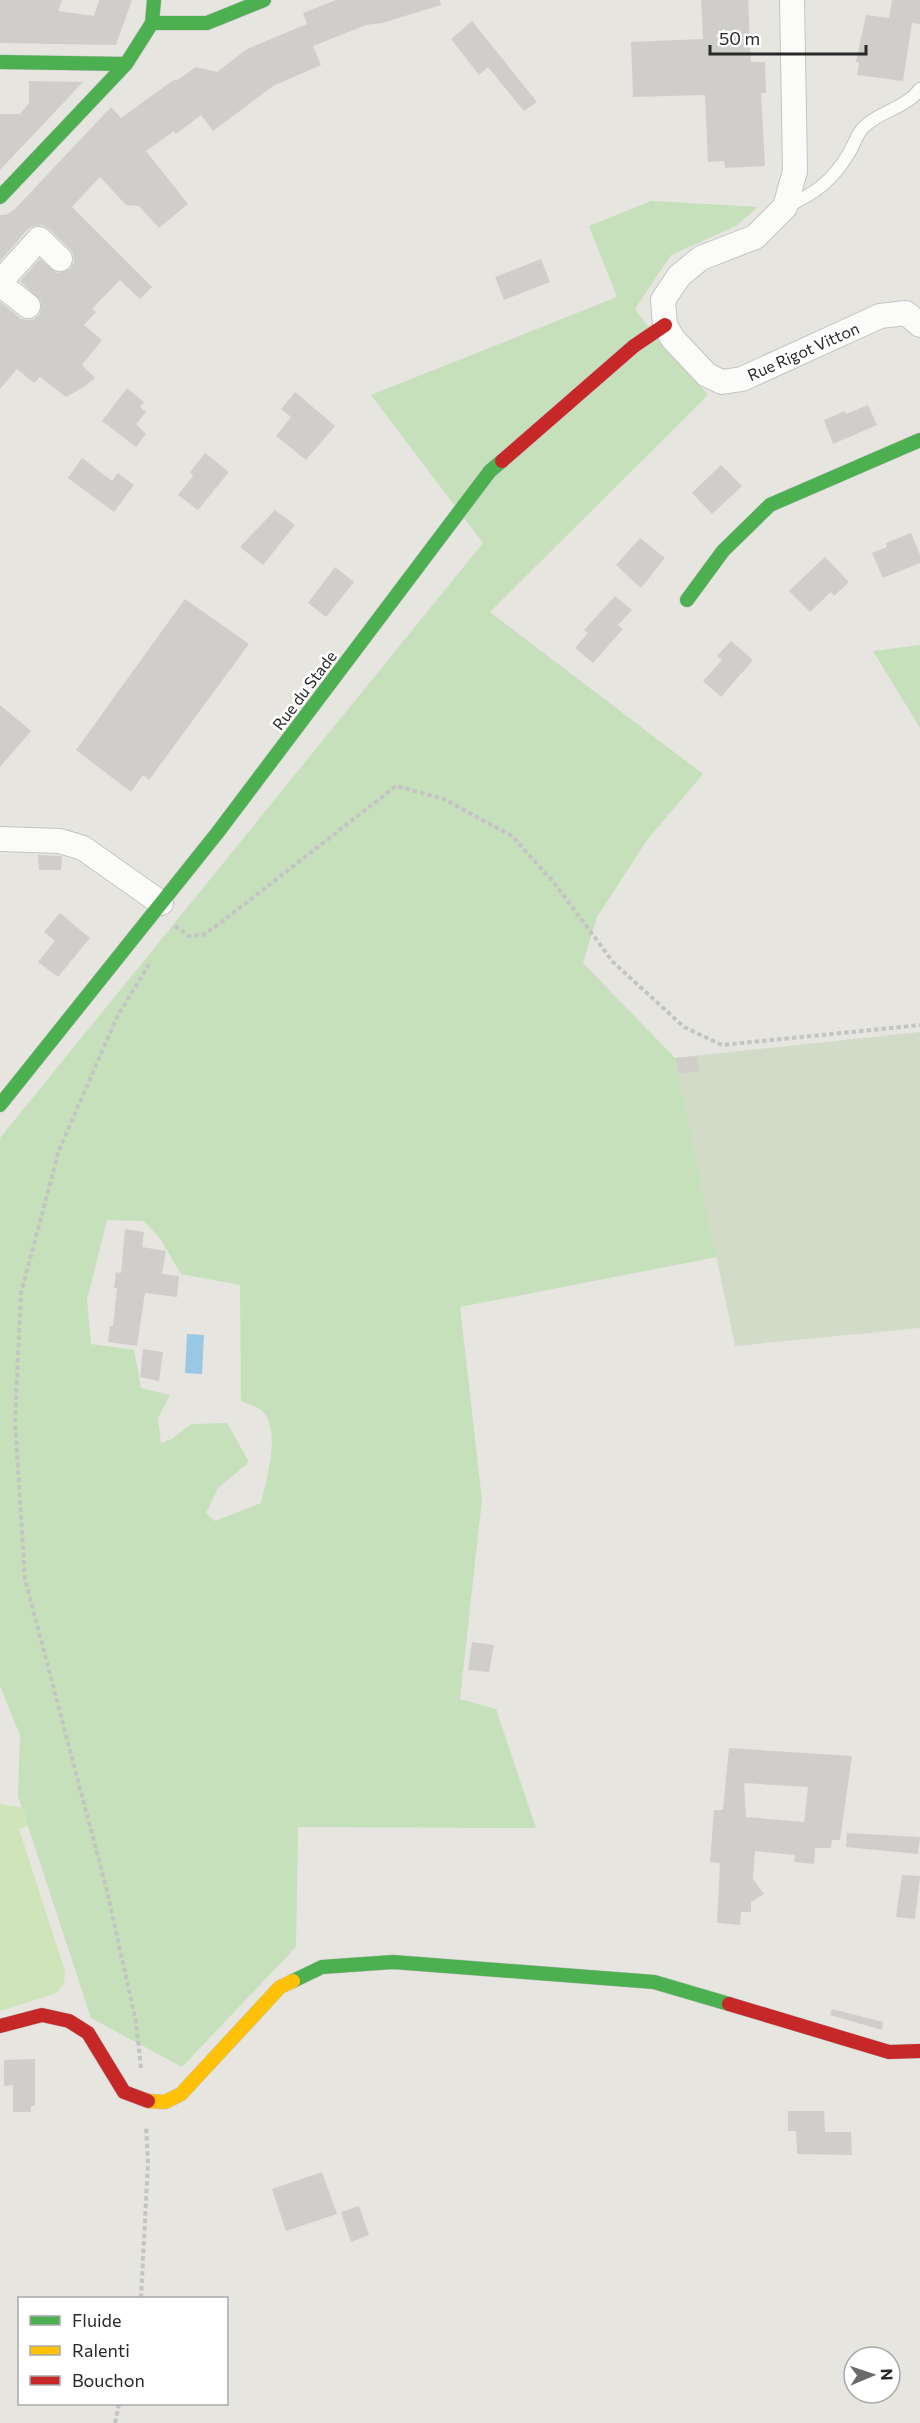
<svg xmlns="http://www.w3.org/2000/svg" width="920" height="2423" viewBox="0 0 920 2423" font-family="Commissioner,sans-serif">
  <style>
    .green { fill: #c6e0bb; fill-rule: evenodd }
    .cemetery { fill: #d1dbc8 }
    .pitch { fill: #cfe4b9 }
    .water { fill: #98c8e3 }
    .building { fill: #d0cecb; fill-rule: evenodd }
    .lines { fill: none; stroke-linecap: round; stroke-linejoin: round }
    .lane-casing { stroke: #c4c4c5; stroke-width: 14 }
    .street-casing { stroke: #c4c4c5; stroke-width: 26 }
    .fast-casing { stroke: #c4c4c5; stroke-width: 15 }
    .slow-casing { stroke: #c4c4c5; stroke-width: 15 }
    .jam-casing { stroke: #c4c4c5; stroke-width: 15 }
    .path { stroke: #c4c4c4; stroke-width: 4; stroke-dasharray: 4.5 3; stroke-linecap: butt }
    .lane { stroke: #fbfbfa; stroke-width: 12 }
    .street { stroke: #fbfbfa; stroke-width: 24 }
    .fast { stroke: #4caf50; stroke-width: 14 }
    .slow { stroke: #ffc107; stroke-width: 14 }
    .jam { stroke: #c62828; stroke-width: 14 }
    .labels { text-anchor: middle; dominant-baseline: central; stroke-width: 5; stroke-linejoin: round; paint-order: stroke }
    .street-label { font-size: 16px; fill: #292929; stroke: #fff }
  </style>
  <rect width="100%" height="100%" fill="#e6e5e0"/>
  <path class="green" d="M 651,201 L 758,207 L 736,226 L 671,255 L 635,309 C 656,340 684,365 708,395 L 490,612 L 703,774 L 647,840 L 597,917 L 583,963 L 675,1058 L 717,1257 L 460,1307 L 482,1500 L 460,1699 L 496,1709 L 536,1828 L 298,1827 L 296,1947 L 182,2067 L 91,2018 L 18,1796 L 20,1735 L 0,1686 L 0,1138 L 483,543 L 371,395 L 617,297 L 589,226 ZM 107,1220 L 144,1221 L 161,1240 L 181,1274 L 240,1285 L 241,1401 C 247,1404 257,1406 262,1411 C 282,1428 266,1481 261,1503 L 215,1521 L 206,1513 L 218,1488 L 249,1462 L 227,1423 L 191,1424 L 172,1439 L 161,1443 L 158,1418 L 170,1395 L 141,1388 L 134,1350 L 91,1344 L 87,1300 Z
    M 920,645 L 920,728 L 873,651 Z"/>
  <path class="cemetery" d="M 920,1032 L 920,1328 L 735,1346 L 675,1058 Z"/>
  <path class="pitch" d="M 0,1804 L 25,1808 L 28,1826 L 19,1829 L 65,1971 L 64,1983 L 57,1993 L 0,2011 Z"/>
  <path class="water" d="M 187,1334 L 204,1335 L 202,1374 L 185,1373 Z"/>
  <path class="building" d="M 0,0 L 62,0 L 58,11 L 94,16 L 99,0 L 132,0 L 116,45 L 0,43 Z
    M 336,0 L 440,0 L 441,5 L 382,23 L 366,25 L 313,46 L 321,65 L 273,86 L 213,131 L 201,115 L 176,134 L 174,131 L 146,151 L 188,204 L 159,228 L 139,206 L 126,205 L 100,177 L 72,207 L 152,287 L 140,299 L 120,280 L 92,309 L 96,312 L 84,325 L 102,340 L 82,365 L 95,378 L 84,387 L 66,397 L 40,377 L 34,383 L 17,369 L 0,389 L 0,302 L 20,318 L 27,320 L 34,319 L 40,314 L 41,301 L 20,281 L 40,259 L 57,273 L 70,269 L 74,262 L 73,254 L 70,249 L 49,229 L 42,225 L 34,226 L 28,229 L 0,261 L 0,215 L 6,215 L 14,210 L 111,107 L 121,118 L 175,79 L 176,81 L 196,67 L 217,72 L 247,49 L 307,24 L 303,13 Z
    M 701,0 L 748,0 L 751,62 L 765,62 L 766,93 L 761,93 L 765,166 L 725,168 L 724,161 L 708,162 L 705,95 L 633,97 L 631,42 L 703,39 Z
    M 892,0 L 920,0 L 920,24 L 912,23 L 903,81 L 857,75 L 859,63 L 856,62 L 866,15 L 889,18 Z
    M 472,21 L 537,102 L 524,111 L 488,67 L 479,75 L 451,39 Z
    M 29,81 L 83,82 L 0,170 L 0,114 L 20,114 L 29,103 Z
    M 541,259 L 550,282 L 504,300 L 495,277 Z
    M 127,388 L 144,402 L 140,407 L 146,412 L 136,424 L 146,434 L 136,447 L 102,421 Z
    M 295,392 L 335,426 L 306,460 L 276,436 L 291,417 L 281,409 Z
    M 868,405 L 877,425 L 833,444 L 824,420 L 845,411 L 846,414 Z
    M 205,453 L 229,472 L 198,510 L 178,495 L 193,476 L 190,472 Z
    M 82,458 L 112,481 L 118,473 L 134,485 L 114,512 L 68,478 Z
    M 721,465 L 742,486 L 712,514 L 692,493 Z
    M 275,510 L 295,525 L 263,565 L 240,547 Z
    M 911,533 L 920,555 L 920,563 L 883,578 L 872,553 L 887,547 L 886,543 Z
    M 640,538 L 665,558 L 641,588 L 616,565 Z
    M 825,557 L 849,582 L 834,596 L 831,592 L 810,612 L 789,591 Z
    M 335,567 L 354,582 L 326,617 L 308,603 Z
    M 615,596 L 632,610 L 618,625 L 623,629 L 593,663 L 575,648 L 588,633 L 584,630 Z
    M 185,599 L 249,644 L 149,780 L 143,775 L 131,792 L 76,750 Z
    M 731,641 L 753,660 L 721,697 L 703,681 L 722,660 L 717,656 Z
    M 0,705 L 31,731 L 0,767 Z
    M 38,855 L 62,856 L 61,870 L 39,870 Z
    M 60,913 L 90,938 L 58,977 L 38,962 L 55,941 L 44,932 Z
    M 697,1056 L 700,1071 L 679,1074 L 675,1058 Z
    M 125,1229 L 144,1232 L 142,1247 L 166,1251 L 162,1274 L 179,1276 L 177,1297 L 145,1293 L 137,1346 L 108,1342 L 110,1326 L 113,1326 L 117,1288 L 114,1288 L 116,1272 L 121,1273 Z
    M 143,1349 L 163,1352 L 159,1381 L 140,1377 Z
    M 472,1642 L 494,1645 L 489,1672 L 468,1670 Z
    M 729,1748 L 852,1756 L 840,1840 L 832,1840 L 831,1848 L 815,1848 L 814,1864 L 794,1862 L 795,1855 L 755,1851 L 753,1879 L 764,1894 L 751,1902 L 751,1912 L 741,1912 L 740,1925 L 717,1923 L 720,1863 L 710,1862 L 714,1810 L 723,1810 ZM 744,1783 L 808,1787 L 804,1822 L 746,1817 Z
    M 847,1833 L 920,1837 L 918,1854 L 846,1847 Z
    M 902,1875 L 920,1876 L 915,1919 L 896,1917 Z
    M 832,2009 L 883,2022 L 882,2030 L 830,2015 Z
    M 35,2059 L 35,2106 L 31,2106 L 31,2112 L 13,2112 L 13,2085 L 4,2086 L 4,2060 Z
    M 788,2111 L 824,2111 L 825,2132 L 851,2132 L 852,2155 L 797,2154 L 796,2131 L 788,2131 Z
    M 322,2172 L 337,2214 L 286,2231 L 272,2189 Z
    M 359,2206 L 369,2235 L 351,2242 L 341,2212 Z"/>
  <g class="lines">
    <g class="lane-casing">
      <path id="lane" d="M 786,207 C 815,193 832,182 849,153 C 855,143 857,132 866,125 C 883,110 906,108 920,89"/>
    </g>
    <g class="street-casing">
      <path id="street" d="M 792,0 L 795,171 L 785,207 L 755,237 L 701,258 L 679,276 L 663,300 L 665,325 L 673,339 L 707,375 L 722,382 L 742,379 L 880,316 L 906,313 L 920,325
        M 0,282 L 39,239 L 60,259
        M 0,284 L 28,306
        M 0,839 L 60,841 L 83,848 L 161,903"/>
    </g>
    <g class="fast-casing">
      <path id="fast" d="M 152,23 L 207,23 L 264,0
        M 0,62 L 126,64
        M 0,197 L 126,64 L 152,23 L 154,0
        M 687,600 L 723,551 L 770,505 L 920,440
        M 0,1105 L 218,832 L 490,471 L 502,461
        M 293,1981 L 322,1967 L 393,1962 L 654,1982 L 729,2004"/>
    </g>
    <g class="slow-casing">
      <path id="slow" d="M 148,2101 L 165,2102 L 181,2094 L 280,1987 L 293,1981"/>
    </g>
    <g class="jam-casing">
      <path id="jam" d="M 502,461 L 634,346 L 665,325
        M 729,2004 L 889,2052 L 920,2051
        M 0,2026 L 42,2015 L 69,2021 L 88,2033 L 124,2092 L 148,2101"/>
    </g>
    <path class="path" d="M 175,926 L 189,936 L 203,935 L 219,924 L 396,786 L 444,799 L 512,836 L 555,884 L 613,962 L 684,1027 L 722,1045 L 920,1025
      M 141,2068 L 136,2022 L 107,1891 L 25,1579 L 15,1421 L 21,1293 L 59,1150 L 117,1017 L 151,961
      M 141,2298 L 148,2162 L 146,2126
      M 115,2423 L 119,2404"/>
    <use href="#lane" class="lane"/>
    <use href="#street" class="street"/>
    <use href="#fast" class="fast"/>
    <use href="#slow" class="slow"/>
    <use href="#jam" class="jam"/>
  </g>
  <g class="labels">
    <g class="street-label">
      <text transform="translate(803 351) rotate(-24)">Rue Rigot Vitton</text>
      <text transform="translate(304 690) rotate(-53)">Rue du Stade</text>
    </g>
  </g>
  <rect x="18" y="2297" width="210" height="108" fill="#ffffff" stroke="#a9a9a9" stroke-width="1.5"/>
  <rect x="30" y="2316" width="30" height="9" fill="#4caf50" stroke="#a9a9a9" stroke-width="1.5"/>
  <text x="72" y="2327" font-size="18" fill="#292929">Fluide</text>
  <rect x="30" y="2346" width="30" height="9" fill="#ffc107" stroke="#a9a9a9" stroke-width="1.5"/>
  <text x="72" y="2357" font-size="18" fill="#292929">Ralenti</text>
  <rect x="30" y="2376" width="30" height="9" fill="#c62828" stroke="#a9a9a9" stroke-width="1.5"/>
  <text x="72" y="2387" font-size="18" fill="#292929">Bouchon</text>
  <g transform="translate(872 2375) rotate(88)"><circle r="28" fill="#ffffff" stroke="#a9a9a9" stroke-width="1.5"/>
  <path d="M0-4.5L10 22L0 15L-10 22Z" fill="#6b6b69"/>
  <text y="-9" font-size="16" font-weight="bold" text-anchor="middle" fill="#292929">N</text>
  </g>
  <path d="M710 45v9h156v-9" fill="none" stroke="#292929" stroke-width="3"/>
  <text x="719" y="45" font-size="18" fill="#292929" stroke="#ffffff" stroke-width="4.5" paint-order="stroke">50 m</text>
</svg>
